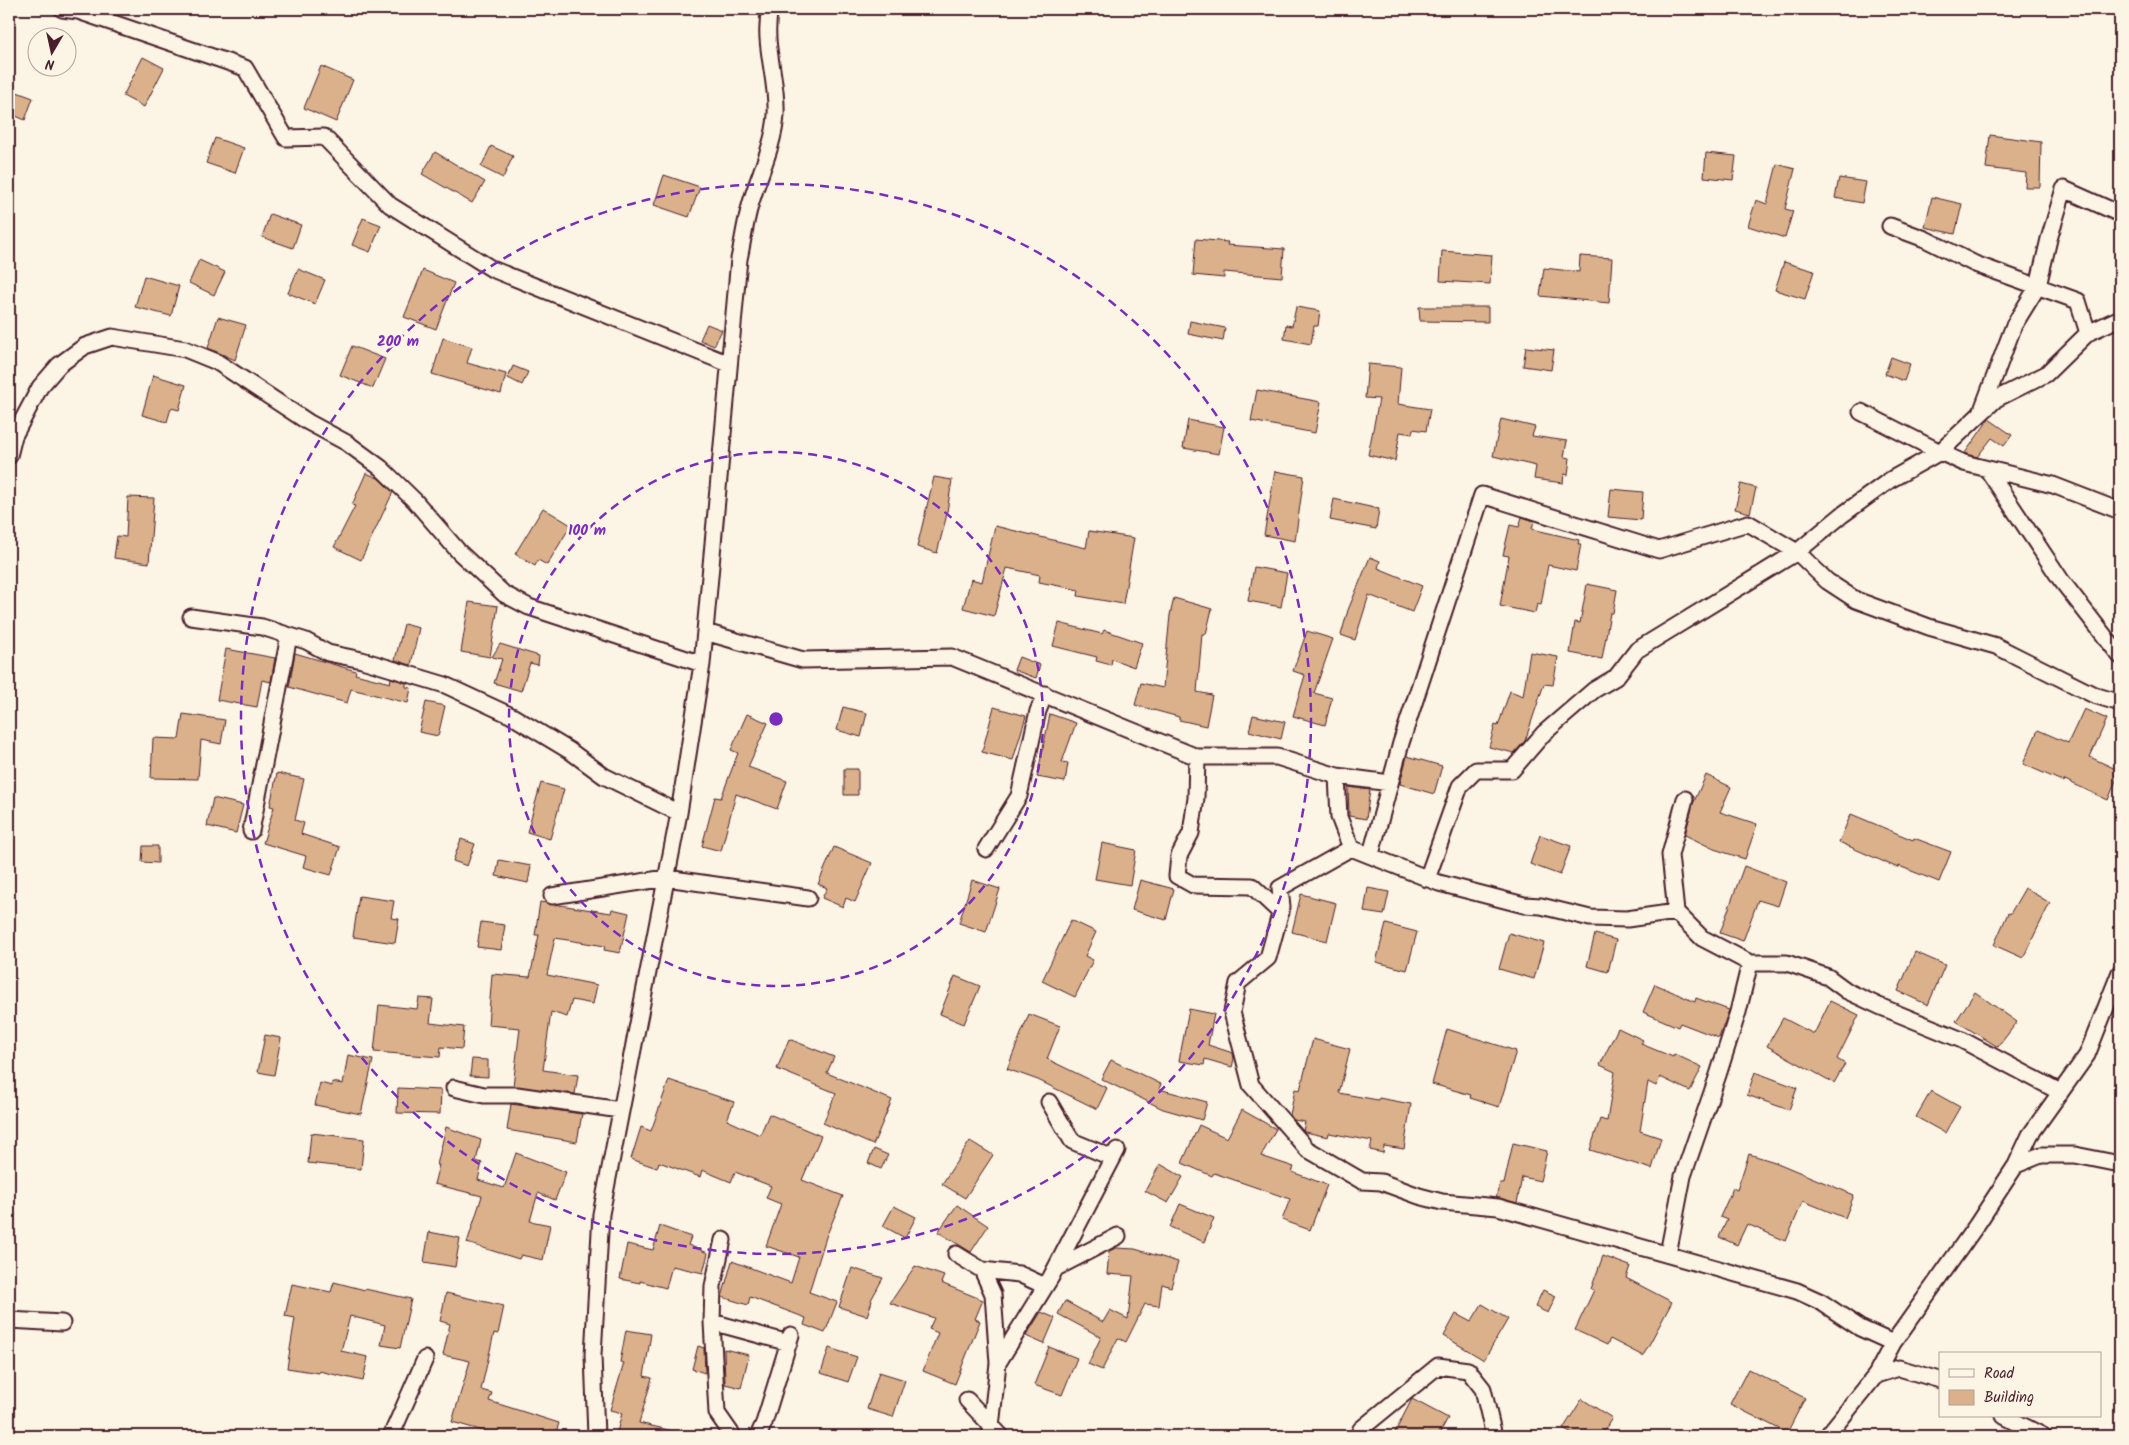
<svg xmlns="http://www.w3.org/2000/svg" width="2129" height="1445" viewBox="0 0 2129 1445" font-family="Kalam,sans-serif">
  <style>
    .building { fill: #dab18b; stroke: #4a1f2b }
    .lines { fill: none; stroke-linecap: round; stroke-linejoin: round }
    .street-casing { stroke: #4a1f2b; stroke-width: 19 }
    .street { stroke: #fcf5e5; stroke-width: 15 }
    .ring { fill: none; stroke: #7b2cbf; stroke-width: 2.5; stroke-dasharray: 9 6 }
    .centre { fill: #7b2cbf; stroke: #fcf5e5; stroke-width: 2.5 }
    .ring-label { font-size: 15px; text-anchor: middle; font-weight: bold; fill: #7b2cbf; stroke: #fcf5e5; stroke-width: 5; stroke-linejoin: round; paint-order: stroke }
  </style>
  <rect width="100%" height="100%" fill="#fcf5e5"/>
  <filter id="ink" filterUnits="userSpaceOnUse"><feTurbulence type="fractalNoise" baseFrequency=".02" numOctaves="2"/><feDisplacementMap in="SourceGraphic" scale="10" xChannelSelector="R" yChannelSelector="G"/><feConvolveMatrix kernelMatrix="1 2 1 2 8 2 1 2 1" color-interpolation-filters="sRGB"/></filter>
  <g filter="url(#ink)">
    <path class="building" d="M 143,57 L 164,68 L 144,107 L 123,96 Z
      M 321,66 L 353,80 L 336,122 L 304,108 Z
      M 9,89 L 33,98 L 25,120 L 9,113 Z
      M 1990,135 L 2041,142 L 2040,187 L 2025,187 L 2026,173 L 1986,168 Z
      M 215,138 L 244,148 L 235,173 L 206,163 Z
      M 491,146 L 513,156 L 503,178 L 481,167 Z
      M 435,152 L 485,182 L 472,203 L 422,174 Z
      M 1706,153 L 1736,156 L 1733,180 L 1704,177 Z
      M 1777,164 L 1795,169 L 1785,209 L 1793,211 L 1785,238 L 1748,226 L 1756,200 L 1767,204 Z
      M 664,175 L 700,187 L 689,217 L 654,205 Z
      M 1839,178 L 1866,182 L 1862,203 L 1835,198 Z
      M 1932,197 L 1962,204 L 1955,234 L 1925,227 Z
      M 270,214 L 301,225 L 293,248 L 262,237 Z
      M 363,218 L 381,225 L 370,252 L 352,245 Z
      M 1196,239 L 1228,242 L 1227,245 L 1284,249 L 1282,277 L 1224,272 L 1224,278 L 1193,275 Z
      M 1442,251 L 1492,255 L 1490,284 L 1440,281 Z
      M 1580,256 L 1612,258 L 1609,303 L 1540,296 L 1544,268 L 1579,272 Z
      M 199,260 L 225,272 L 214,295 L 189,283 Z
      M 1784,262 L 1814,271 L 1805,299 L 1775,290 Z
      M 298,269 L 325,280 L 315,304 L 288,293 Z
      M 423,270 L 454,283 L 436,329 L 404,317 Z
      M 144,276 L 179,286 L 171,316 L 135,307 Z
      M 1296,307 L 1320,311 L 1318,326 L 1314,326 L 1311,344 L 1284,339 L 1286,325 L 1292,326 Z
      M 1419,307 L 1488,307 L 1488,322 L 1420,321 Z
      M 218,317 L 246,325 L 235,360 L 208,348 Z
      M 1190,321 L 1225,328 L 1223,341 L 1188,334 Z
      M 707,324 L 722,330 L 714,346 L 700,340 Z
      M 443,338 L 472,347 L 467,363 L 506,374 L 501,394 L 432,374 Z
      M 352,346 L 385,359 L 373,388 L 340,375 Z
      M 1526,347 L 1554,350 L 1551,370 L 1523,366 Z
      M 1891,357 L 1910,364 L 1904,381 L 1885,374 Z
      M 1368,364 L 1401,367 L 1398,404 L 1430,409 L 1426,431 L 1413,429 L 1412,434 L 1400,432 L 1395,461 L 1368,455 L 1379,399 L 1365,398 Z
      M 513,366 L 528,372 L 522,385 L 508,378 Z
      M 153,375 L 186,385 L 179,410 L 171,408 L 167,422 L 142,415 Z
      M 1257,390 L 1321,402 L 1315,433 L 1251,421 Z
      M 1501,419 L 1535,427 L 1532,436 L 1567,441 L 1564,457 L 1570,458 L 1568,475 L 1564,474 L 1563,483 L 1534,479 L 1536,466 L 1493,456 Z
      M 1989,419 L 2012,435 L 2004,446 L 1992,438 L 1977,457 L 1965,453 Z
      M 1188,420 L 1224,427 L 1219,454 L 1183,448 Z
      M 1275,471 L 1304,476 L 1295,541 L 1264,535 Z
      M 366,473 L 378,478 L 393,492 L 361,560 L 334,547 L 355,506 L 352,505 Z
      M 934,477 L 952,480 L 946,518 L 937,553 L 917,547 Z
      M 1741,484 L 1756,488 L 1750,513 L 1735,509 Z
      M 1611,489 L 1643,492 L 1641,520 L 1608,517 Z
      M 128,497 L 154,498 L 149,563 L 114,558 L 117,536 L 126,537 Z
      M 1334,499 L 1379,509 L 1376,529 L 1330,520 Z
      M 543,508 L 571,525 L 547,565 L 538,560 L 535,566 L 515,554 Z
      M 1522,517 L 1534,521 L 1532,529 L 1579,540 L 1578,544 L 1581,544 L 1576,571 L 1548,565 L 1541,605 L 1537,604 L 1535,613 L 1500,606 L 1509,556 L 1503,555 L 1510,525 L 1519,527 Z
      M 995,526 L 1086,548 L 1089,531 L 1134,538 L 1123,604 L 1078,596 L 1079,590 L 1039,582 L 1040,575 L 1007,568 L 994,616 L 963,608 L 971,579 L 982,582 Z
      M 1370,557 L 1380,561 L 1378,568 L 1422,586 L 1412,612 L 1369,595 L 1355,640 L 1341,635 L 1348,610 Z
      M 1254,567 L 1287,573 L 1281,607 L 1248,601 Z
      M 1587,584 L 1617,590 L 1613,613 L 1610,613 L 1602,659 L 1570,653 L 1575,622 L 1580,623 Z
      M 1174,598 L 1212,609 L 1206,634 L 1202,634 L 1197,692 L 1212,695 L 1206,726 L 1179,720 L 1179,717 L 1135,705 L 1141,683 L 1163,688 L 1170,615 Z
      M 469,602 L 498,606 L 490,657 L 461,652 Z
      M 1059,623 L 1102,634 L 1104,630 L 1142,643 L 1134,667 L 1112,659 L 1111,665 L 1096,661 L 1097,657 L 1053,646 Z
      M 404,624 L 419,628 L 411,665 L 395,660 Z
      M 1307,631 L 1333,639 L 1314,693 L 1332,698 L 1325,725 L 1293,716 L 1305,675 L 1293,671 Z
      M 500,644 L 539,656 L 538,665 L 530,663 L 521,691 L 494,683 L 502,659 L 492,657 Z
      M 226,649 L 275,658 L 271,682 L 262,680 L 257,707 L 217,700 Z
      M 1530,652 L 1558,657 L 1553,685 L 1544,684 L 1525,741 L 1514,753 L 1489,747 L 1495,725 L 1498,726 L 1510,691 L 1523,696 Z
      M 295,653 L 356,671 L 355,674 L 390,683 L 391,678 L 406,683 L 406,687 L 411,688 L 408,703 L 351,689 L 347,703 L 289,687 Z
      M 1019,657 L 1040,665 L 1036,678 L 1014,670 Z
      M 426,702 L 445,706 L 438,736 L 419,732 Z
      M 843,707 L 867,713 L 861,737 L 837,730 Z
      M 994,707 L 1026,716 L 1013,760 L 982,752 Z
      M 2084,709 L 2107,719 L 2090,757 L 2120,771 L 2108,800 L 2065,780 L 2064,782 L 2023,764 L 2038,730 L 2068,743 Z
      M 183,714 L 225,720 L 221,744 L 201,740 L 198,779 L 151,778 L 153,738 L 179,739 Z
      M 747,714 L 768,723 L 748,767 L 787,781 L 777,809 L 736,794 L 721,851 L 702,846 L 715,797 L 721,798 L 738,753 L 731,750 Z
      M 1050,714 L 1076,723 L 1062,762 L 1068,763 L 1065,782 L 1037,777 Z
      M 1253,715 L 1285,722 L 1281,739 L 1249,731 Z
      M 1407,756 L 1442,766 L 1434,794 L 1400,784 Z
      M 844,769 L 858,769 L 858,795 L 844,795 Z
      M 277,773 L 304,779 L 295,820 L 304,823 L 301,834 L 340,847 L 331,875 L 303,867 L 306,856 L 263,843 L 274,807 L 270,806 Z
      M 1706,775 L 1731,787 L 1720,812 L 1757,824 L 1745,859 L 1714,849 L 1685,835 L 1693,804 Z
      M 541,783 L 564,789 L 550,839 L 527,832 Z
      M 1348,787 L 1370,790 L 1366,819 L 1349,816 Z
      M 213,798 L 243,805 L 236,833 L 207,826 Z
      M 1851,814 L 1913,840 L 1914,838 L 1951,852 L 1939,882 L 1899,866 L 1898,868 L 1839,842 Z
      M 1540,835 L 1571,846 L 1560,875 L 1530,864 Z
      M 461,839 L 475,844 L 467,866 L 453,861 Z
      M 1102,843 L 1136,850 L 1130,885 L 1095,879 Z
      M 143,846 L 158,846 L 158,863 L 142,862 Z
      M 834,847 L 872,863 L 855,902 L 846,898 L 843,907 L 822,898 L 827,888 L 818,884 Z
      M 499,860 L 531,866 L 528,883 L 496,876 Z
      M 1744,866 L 1786,882 L 1778,906 L 1758,900 L 1743,941 L 1720,933 Z
      M 972,880 L 1000,889 L 986,932 L 959,923 Z
      M 1140,880 L 1174,889 L 1166,920 L 1132,910 Z
      M 1368,888 L 1389,892 L 1384,915 L 1364,912 Z
      M 2025,888 L 2050,903 L 2023,958 L 1994,945 L 2008,913 L 2010,914 Z
      M 1301,894 L 1336,903 L 1327,941 L 1292,932 Z
      M 359,896 L 394,901 L 391,918 L 399,919 L 395,943 L 353,937 Z
      M 540,902 L 611,913 L 612,909 L 629,913 L 620,953 L 604,950 L 605,946 L 555,938 L 547,975 L 597,985 L 593,1004 L 572,1000 L 567,1017 L 551,1012 L 543,1070 L 578,1075 L 575,1094 L 513,1086 L 520,1028 L 488,1025 L 492,974 L 530,977 L 539,935 L 535,935 Z
      M 1071,920 L 1096,932 L 1085,956 L 1093,960 L 1075,997 L 1042,981 Z
      M 481,922 L 505,925 L 501,950 L 477,947 Z
      M 1386,924 L 1417,932 L 1407,970 L 1376,962 Z
      M 1509,933 L 1544,943 L 1534,979 L 1499,969 Z
      M 1595,934 L 1616,940 L 1608,972 L 1587,966 Z
      M 1915,952 L 1945,965 L 1928,1005 L 1898,991 Z
      M 955,976 L 980,986 L 964,1024 L 940,1014 Z
      M 1655,984 L 1695,1002 L 1696,998 L 1729,1010 L 1719,1038 L 1680,1023 L 1678,1027 L 1643,1012 Z
      M 1975,992 L 2017,1022 L 1998,1047 L 1956,1021 Z
      M 419,998 L 433,999 L 430,1023 L 464,1027 L 462,1049 L 441,1047 L 440,1057 L 374,1052 L 379,1005 L 417,1009 Z
      M 1830,1001 L 1859,1015 L 1837,1059 L 1845,1064 L 1834,1083 L 1767,1046 L 1783,1018 L 1814,1034 Z
      M 1189,1009 L 1214,1014 L 1208,1045 L 1233,1053 L 1234,1059 L 1232,1067 L 1205,1059 L 1204,1065 L 1179,1061 Z
      M 1029,1014 L 1060,1026 L 1047,1059 L 1107,1088 L 1097,1109 L 1038,1080 L 1007,1069 Z
      M 1618,1028 L 1643,1040 L 1641,1044 L 1673,1057 L 1674,1054 L 1702,1067 L 1690,1091 L 1660,1077 L 1656,1086 L 1648,1082 L 1640,1131 L 1661,1138 L 1652,1169 L 1590,1150 L 1600,1119 L 1607,1121 L 1615,1072 L 1600,1065 Z
      M 1447,1029 L 1516,1051 L 1499,1107 L 1470,1098 L 1471,1095 L 1432,1084 Z
      M 265,1035 L 281,1038 L 274,1075 L 258,1072 Z
      M 789,1039 L 834,1057 L 827,1073 L 892,1100 L 873,1145 L 823,1123 L 836,1093 L 777,1069 Z
      M 1313,1039 L 1350,1049 L 1339,1093 L 1378,1100 L 1379,1098 L 1411,1104 L 1404,1149 L 1384,1146 L 1383,1153 L 1370,1150 L 1372,1141 L 1329,1133 L 1328,1137 L 1305,1132 L 1303,1131 L 1305,1122 L 1294,1120 L 1290,1115 L 1295,1089 L 1300,1090 Z
      M 348,1055 L 373,1060 L 361,1114 L 315,1105 L 320,1083 L 332,1086 L 332,1082 L 343,1084 Z
      M 472,1059 L 488,1060 L 488,1077 L 470,1076 Z
      M 1111,1060 L 1161,1084 L 1159,1089 L 1207,1102 L 1202,1120 L 1163,1109 L 1101,1079 Z
      M 1755,1072 L 1797,1088 L 1789,1110 L 1747,1095 Z
      M 669,1080 L 734,1102 L 727,1120 L 760,1135 L 769,1114 L 821,1136 L 802,1180 L 843,1196 L 826,1237 L 809,1292 L 837,1302 L 825,1333 L 804,1325 L 806,1318 L 750,1297 L 748,1305 L 722,1297 L 732,1261 L 791,1283 L 799,1257 L 766,1246 L 781,1204 L 766,1198 L 771,1186 L 735,1172 L 731,1182 L 702,1170 L 700,1177 L 659,1162 L 657,1168 L 631,1159 L 641,1127 L 651,1131 Z
      M 398,1088 L 441,1090 L 440,1114 L 397,1113 Z
      M 1931,1091 L 1960,1107 L 1945,1133 L 1916,1117 Z
      M 511,1104 L 582,1114 L 577,1142 L 507,1130 Z
      M 1242,1110 L 1276,1129 L 1261,1156 L 1294,1167 L 1292,1172 L 1327,1185 L 1310,1230 L 1282,1220 L 1290,1199 L 1214,1173 L 1212,1176 L 1182,1163 L 1199,1125 L 1227,1138 Z
      M 446,1127 L 481,1140 L 476,1161 L 482,1163 L 478,1180 L 504,1188 L 516,1153 L 566,1172 L 555,1200 L 538,1193 L 530,1221 L 550,1225 L 543,1260 L 521,1255 L 519,1259 L 467,1243 L 482,1196 L 434,1184 L 439,1165 L 437,1165 Z
      M 311,1133 L 364,1139 L 361,1169 L 308,1163 Z
      M 970,1141 L 993,1155 L 965,1198 L 942,1184 Z
      M 1513,1143 L 1547,1151 L 1540,1181 L 1522,1177 L 1517,1203 L 1496,1197 L 1500,1183 L 1504,1184 Z
      M 874,1149 L 888,1155 L 881,1169 L 868,1163 Z
      M 1749,1154 L 1775,1162 L 1854,1195 L 1845,1218 L 1803,1201 L 1786,1241 L 1747,1224 L 1737,1245 L 1719,1237 L 1727,1220 L 1720,1217 L 1733,1188 L 1737,1190 Z
      M 1160,1164 L 1183,1177 L 1168,1203 L 1145,1191 Z
      M 1180,1204 L 1214,1218 L 1204,1242 L 1170,1227 Z
      M 957,1205 L 988,1226 L 971,1252 L 938,1232 Z
      M 894,1206 L 916,1217 L 905,1238 L 883,1226 Z
      M 660,1226 L 691,1237 L 688,1245 L 708,1253 L 703,1273 L 672,1266 L 666,1288 L 640,1281 L 640,1283 L 620,1279 L 627,1244 L 653,1250 Z
      M 429,1232 L 460,1238 L 455,1267 L 424,1262 Z
      M 1116,1248 L 1135,1249 L 1178,1262 L 1171,1287 L 1162,1284 L 1159,1306 L 1145,1304 L 1126,1342 L 1118,1338 L 1102,1370 L 1088,1364 L 1101,1337 L 1058,1314 L 1065,1301 L 1103,1322 L 1110,1310 L 1128,1319 L 1133,1276 L 1107,1274 L 1109,1251 Z
      M 1603,1256 L 1630,1266 L 1626,1278 L 1672,1302 L 1643,1356 L 1610,1339 L 1607,1345 L 1575,1330 L 1594,1290 L 1591,1289 Z
      M 915,1266 L 944,1276 L 941,1283 L 983,1300 L 975,1319 L 980,1321 L 955,1384 L 923,1371 L 938,1333 L 929,1329 L 934,1318 L 890,1303 Z
      M 852,1268 L 883,1278 L 871,1300 L 872,1301 L 867,1316 L 839,1307 Z
      M 334,1282 L 365,1290 L 365,1289 L 411,1299 L 400,1348 L 381,1345 L 385,1325 L 350,1316 L 341,1351 L 368,1357 L 363,1381 L 319,1371 L 319,1373 L 287,1368 L 295,1318 L 285,1316 L 292,1284 L 331,1292 Z
      M 1543,1290 L 1556,1296 L 1548,1313 L 1535,1307 Z
      M 446,1293 L 504,1306 L 498,1334 L 494,1333 L 481,1390 L 492,1393 L 489,1401 L 559,1423 L 555,1436 L 501,1436 L 452,1422 L 470,1361 L 443,1355 L 450,1324 L 440,1321 Z
      M 1482,1304 L 1508,1319 L 1484,1360 L 1444,1336 L 1456,1314 L 1471,1322 Z
      M 1041,1312 L 1055,1318 L 1044,1344 L 1026,1336 Z
      M 626,1330 L 651,1334 L 644,1376 L 652,1378 L 639,1423 L 673,1431 L 672,1436 L 616,1436 L 622,1413 L 610,1410 L 624,1363 L 620,1362 Z
      M 698,1346 L 704,1348 L 705,1373 L 692,1369 Z
      M 1049,1347 L 1077,1358 L 1062,1395 L 1034,1385 Z
      M 829,1348 L 857,1357 L 848,1382 L 821,1373 Z
      M 724,1349 L 749,1355 L 741,1388 L 725,1384 Z
      M 1748,1369 L 1805,1398 L 1787,1433 L 1730,1404 Z
      M 879,1372 L 905,1380 L 893,1417 L 867,1409 Z
      M 1412,1399 L 1448,1418 L 1438,1436 L 1393,1436 Z
      M 1582,1399 L 1612,1418 L 1601,1436 L 1576,1436 L 1563,1429 Z"/>
    <g class="lines">
      <g class="street-casing">
        <path id="street" d="M 62,9 L 78,11 L 245,68 L 286,138 L 324,137 L 390,205 L 492,269 L 729,364
          M 1890,226 L 1925,239 L 1975,264 L 2078,301 L 2088,333
          M 1982,410 L 2014,325 L 2038,286 L 2049,239 L 2064,189 L 2120,214
          M 1861,412 L 1940,452 L 1964,463 L 2053,485 L 2120,511
          M 9,456 L 14,436 L 40,387 L 59,365 L 85,346 L 112,337 L 185,349 L 217,362 L 308,422 L 347,443 L 381,468 L 415,501 L 459,552 L 504,594 L 529,607 L 702,664
          M 1987,469 L 2061,580 L 2120,656
          M 191,617 L 262,627 L 306,641 L 328,653 L 362,660 L 445,685 L 512,716 L 570,751 L 604,776 L 679,813
          M 705,632 L 803,660 L 952,657 L 1197,757
          M 1337,776 L 1339,817 L 1351,848
          M 251,831 L 289,636
          M 986,849 L 1019,796 L 1038,711 L 1045,694
          M 1371,854 L 1401,743 L 1482,495 L 1659,550 L 1748,523 L 1797,552 L 1827,581 L 1856,600 L 1929,627 L 1996,646 L 2094,695 L 2120,703
          M 1427,879 L 1460,786 L 1476,770 L 1512,770 L 1544,733 L 1594,690 L 1616,677 L 1637,650 L 1797,552 L 1842,515 L 1890,480 L 1940,452 L 1996,399 L 2046,374 L 2088,333 L 2120,318
          M 552,896 L 666,878 L 808,898
          M 1676,912 L 1670,855 L 1685,799
          M 1281,913 L 1252,886 L 1193,885 L 1177,876 L 1179,856 L 1191,833 L 1196,798 L 1197,757 L 1277,757 L 1337,776 L 1390,783
          M 454,1088 L 484,1095 L 517,1095 L 620,1110
          M 1049,1102 L 1072,1141 L 1113,1158
          M 2016,1165 L 2041,1155 L 2075,1155 L 2120,1164
          M 723,1240 L 713,1286 L 712,1322 L 717,1413 L 733,1436
          M 956,1254 L 982,1270 L 993,1294 L 998,1363
          M 1668,1254 L 1683,1176 L 1718,1075 L 1738,1012 L 1750,963
          M 1056,1268 L 1118,1236
          M 982,1270 L 1019,1274 L 1045,1286
          M 9,1320 L 62,1323
          M 712,1322 L 789,1343
          M 1893,1343 L 1860,1328 L 1821,1302 L 1797,1291 L 1498,1207 L 1442,1202 L 1419,1196 L 1381,1182 L 1362,1181 L 1307,1149 L 1251,1085 L 1232,1012 L 1238,983 L 1268,958 L 1282,907 L 1280,888 L 1351,848 L 1439,883 L 1524,905 L 1541,906 L 1590,918 L 1627,919 L 1676,912 L 1702,938 L 1750,963 L 1787,963 L 1828,977 L 1847,991 L 1879,1006 L 1962,1040 L 2060,1092
          M 1876,1375 L 1899,1368 L 1940,1380
          M 967,1400 L 1001,1436
          M 2004,1416 L 2043,1436
          M 391,1436 L 425,1359
          M 596,1436 L 593,1355 L 601,1214 L 679,813 L 702,664 L 739,259 C 743,241 745,223 750,206 C 758,176 774,146 776,115 C 778,79 762,44 770,9
          M 758,1436 L 764,1423 L 791,1335
          M 990,1436 L 998,1363 L 1051,1277 L 1117,1150
          M 1358,1436 L 1361,1429 L 1438,1366 L 1468,1370 L 1483,1389 L 1494,1436
          M 1827,1436 L 1876,1375 L 1893,1343 L 1976,1226 L 2016,1165 L 2030,1135 L 2087,1055 L 2120,972"/>
      </g>
      <use href="#street" class="street"/>
    </g>
  </g>
  <g class="ring">
    <circle cx="776" cy="719" r="267"/>
    <circle cx="776" cy="719" r="535"/>
  </g>
  <circle cx="776" cy="719" r="8" class="centre"/>
  <g class="ring-label">
    <text x="398" y="346">200 m</text>
    <text x="587" y="535">100 m</text>
  </g>
  <rect width="2129" height="1445" fill="none" stroke="#fcf5e5" stroke-width="30"/>
  <rect x="15" y="15" width="2099" height="1415" fill="none" stroke="#4a1f2b" stroke-width="2" filter="url(#ink)"/>
  <rect x="1939" y="1352" width="162" height="65" fill="#fcf5e5" stroke="#b59f9b"/>
  <rect x="1949" y="1369" width="25" height="8" fill="#fcf5e5" stroke="#b59f9b"/>
  <text x="1984" y="1378" font-size="15" fill="#4a1f2b">Road</text>
  <rect x="1949" y="1390" width="25" height="15" fill="#dab18b" stroke="#b59f9b"/>
  <text x="1984" y="1402" font-size="15" fill="#4a1f2b">Building</text>
  <g transform="translate(52 52) rotate(189)"><circle r="24" fill="#fcf5e5" stroke="#b59f9b"/>
  <path d="M0-4L9 19L0 12L-9 19Z" fill="#4a1f2b"/>
  <text y="-8" font-size="14" font-weight="bold" text-anchor="middle" fill="#4a1f2b">N</text>
  </g>
</svg>
